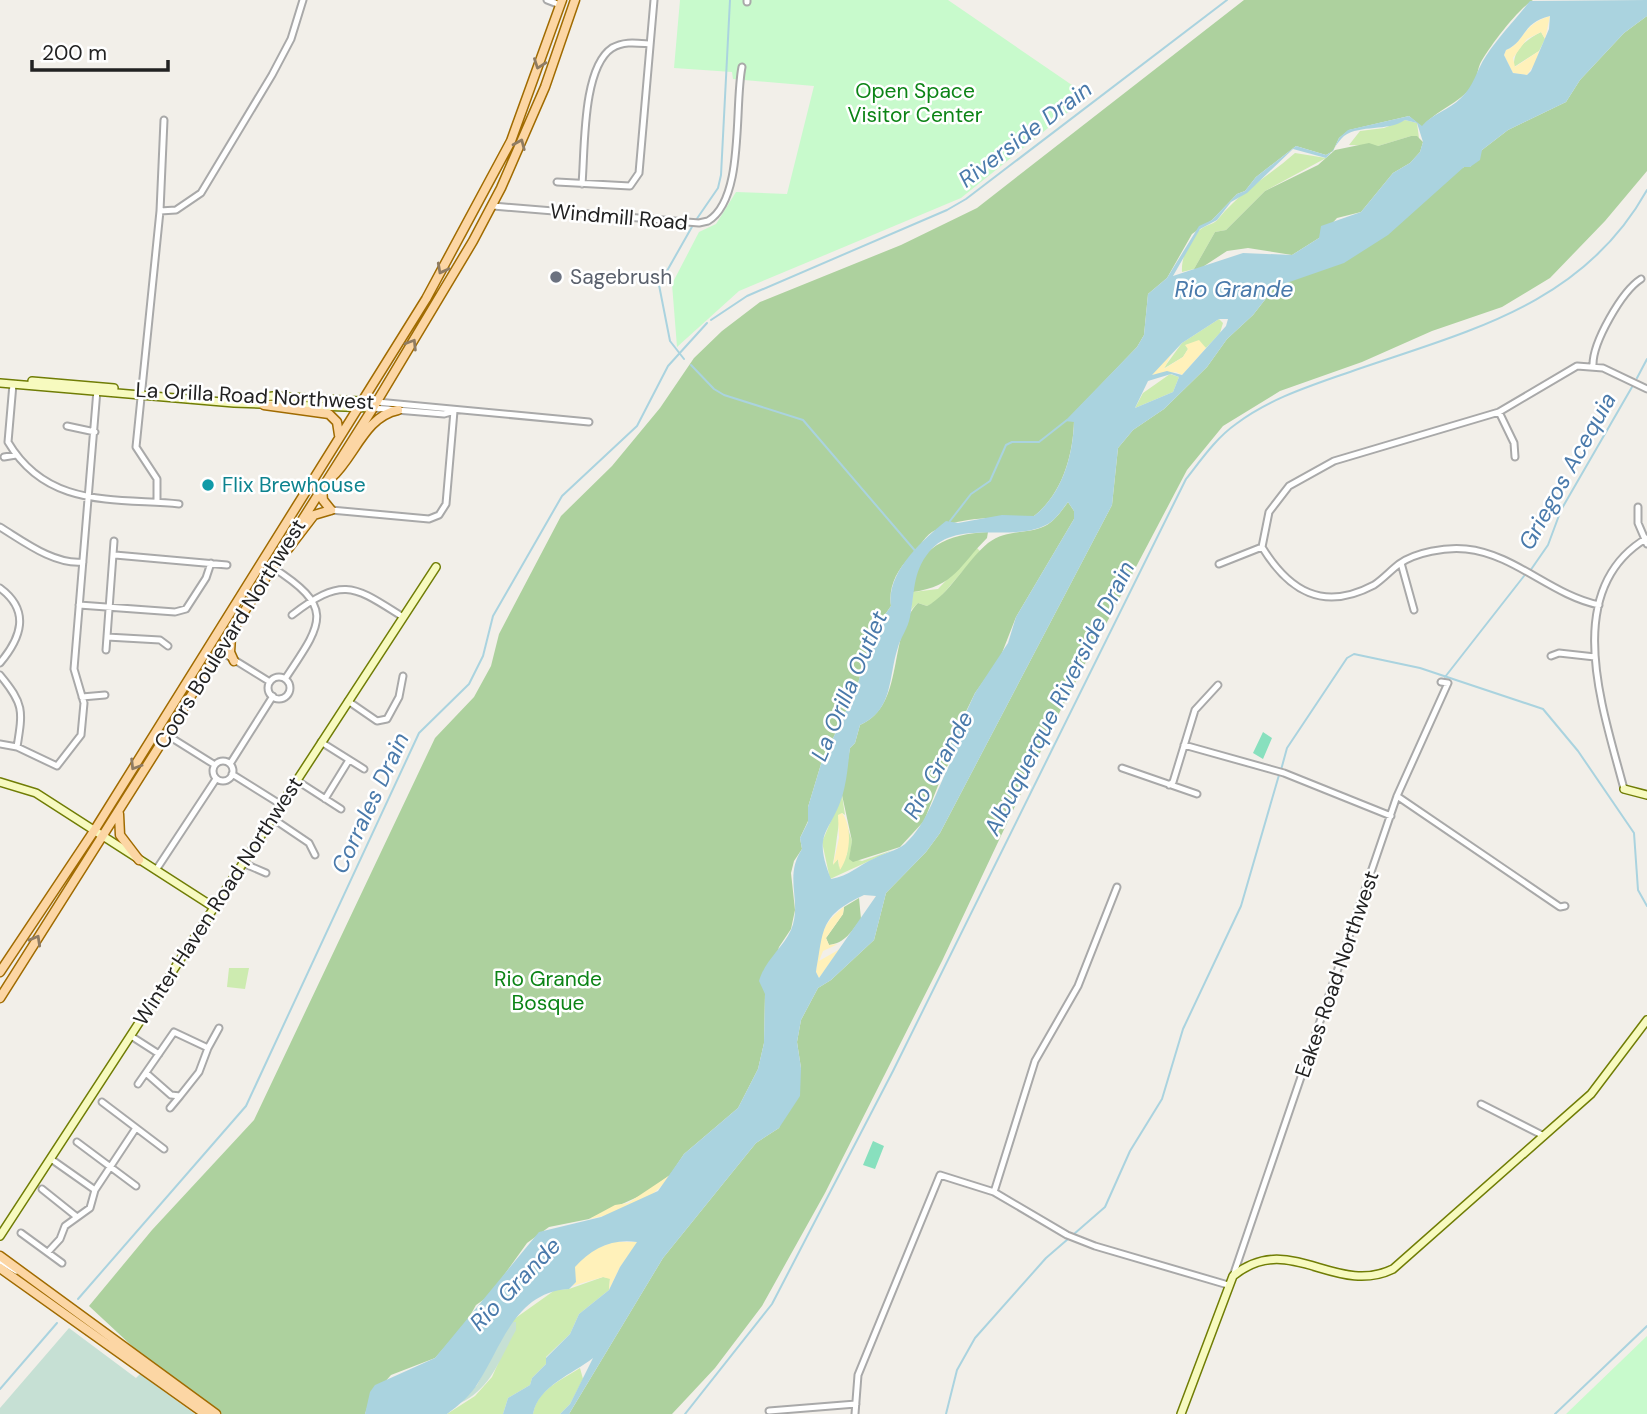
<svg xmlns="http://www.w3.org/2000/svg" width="1647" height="1414" viewBox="0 0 1647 1414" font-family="'DM Sans',sans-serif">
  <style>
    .grass { fill: #cdebb0 }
    .forest { fill: #add19e }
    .wetland { fill: #c6e0d4 }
    .sand { fill: #fff1ba }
    .park { fill: #c8facc }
    .pitch { fill: #88e0be }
    .water { fill: #aad3df; fill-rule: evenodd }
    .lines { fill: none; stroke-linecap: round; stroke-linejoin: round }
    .stream { stroke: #aad3df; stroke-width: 2 }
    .street-casing { stroke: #a9a9a9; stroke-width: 9 }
    .secondary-casing { stroke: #707d05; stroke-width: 10 }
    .primary-casing { stroke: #a06b00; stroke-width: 11 }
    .street { stroke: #fff; stroke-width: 5 }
    .secondary { stroke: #f7fabf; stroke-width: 7 }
    .primary { stroke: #fcd6a4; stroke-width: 8 }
    .oneway { stroke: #8f7c63 }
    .worship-dot { fill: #6b7280; stroke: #fff; stroke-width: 2.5 }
    .culture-dot { fill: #0f9aa8; stroke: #fff; stroke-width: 2.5 }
    .labels { text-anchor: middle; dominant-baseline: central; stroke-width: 5; stroke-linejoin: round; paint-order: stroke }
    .park-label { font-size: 21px; fill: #0c8416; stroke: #fff }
    .street-label { font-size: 21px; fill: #222; stroke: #fff }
    .worship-label { font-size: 21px; fill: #5b616d; stroke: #fff; text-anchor: start }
    .culture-label { font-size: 21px; fill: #0d838f; stroke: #fff; text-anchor: start }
    .water-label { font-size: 23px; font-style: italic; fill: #4a7aab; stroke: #fff }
  </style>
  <rect width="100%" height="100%" fill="#f2efe9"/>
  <path class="grass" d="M 1541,32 L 1545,39 L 1539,51 L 1514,67 C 1513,49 1526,40 1541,32 Z
    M 1405,120 L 1417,123 L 1419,138 L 1411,136 L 1378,146 L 1349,145 L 1360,131 L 1384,128 Z
    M 1295,153 L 1326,158 L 1265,191 L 1226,230 L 1215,232 L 1194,269 L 1182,272 C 1181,258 1189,237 1201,229 C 1207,224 1214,225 1219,218 C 1241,191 1269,176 1295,153 Z
    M 1219,319 L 1223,323 L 1220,333 L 1206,348 L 1193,343 L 1186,345 L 1188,349 L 1183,357 L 1163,369 L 1182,343 Z
    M 1170,374 L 1179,377 L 1173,392 L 1135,408 L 1143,393 Z
    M 977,548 L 980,551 L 937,601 L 927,606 L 918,603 L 911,610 L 913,592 L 938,589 Z
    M 842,795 L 845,815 L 842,813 C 838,820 836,851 833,864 L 838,859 L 839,867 L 847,854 L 848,829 L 852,841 L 850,858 L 862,861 L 893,850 L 830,879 L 822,842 Z
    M 229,968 L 249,968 L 245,989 L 227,987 Z
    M 603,1277 L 610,1278 L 609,1290 L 579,1314 L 570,1334 L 546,1357 L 546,1364 L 532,1378 L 530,1385 L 508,1398 L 503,1414 L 447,1414 L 475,1396 L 492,1377 L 516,1323 L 510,1322 L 555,1290 L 569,1289 Z
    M 580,1368 L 583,1379 L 570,1404 L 560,1414 L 533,1414 C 537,1390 561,1380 580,1368 Z"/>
  <path class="forest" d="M 1244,0 L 1533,0 C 1518,9 1489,47 1480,64 C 1477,71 1477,79 1473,85 C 1459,104 1436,110 1422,127 L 1409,116 L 1349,130 L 1339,138 L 1333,151 L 1326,155 L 1296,146 L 1256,177 L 1245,191 L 1237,194 L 1212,220 L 1192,234 L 1167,278 L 1148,294 L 1144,335 L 1137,347 L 1066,421 L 1074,421 C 1073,456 1062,494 1034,516 C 1002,519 962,514 932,532 C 923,538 918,550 910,557 C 897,570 888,587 891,606 L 872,633 L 857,687 L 821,764 L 808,807 L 808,821 L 800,838 L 802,849 L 794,861 L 791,873 L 795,910 L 791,929 L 779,947 L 765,994 L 764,1043 L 758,1069 L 738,1108 L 684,1154 L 670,1175 L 644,1194 L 589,1219 L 549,1227 L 527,1243 L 489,1296 L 476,1305 L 466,1323 L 435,1358 L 391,1375 L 370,1399 L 365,1414 L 222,1414 L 146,1359 L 89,1306 L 152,1230 L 254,1120 L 435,738 L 474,697 L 491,666 L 499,634 L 561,516 L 612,466 L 660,408 L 694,358 L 722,331 L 760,302 L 901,245 L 977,208 Z
    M 1647,16 L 1647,171 L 1605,221 L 1550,278 L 1502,307 L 1432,331 L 1362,362 L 1280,391 L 1223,426 L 1187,470 L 1056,719 L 942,961 L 825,1193 L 762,1306 L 715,1368 L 672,1414 L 569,1414 L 663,1258 L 756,1143 L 779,1128 L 801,1068 L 797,1042 L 801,1020 L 818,988 L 831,980 L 874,940 L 886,893 L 926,852 L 940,833 L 1112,505 L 1118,448 L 1133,430 L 1164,409 L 1207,367 L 1227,339 L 1253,315 L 1275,287 L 1464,167 L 1470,167 L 1482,150 L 1508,130 L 1566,102 L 1580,80 L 1624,33 Z
    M 1411,136 L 1417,136 L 1423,142 L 1420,152 L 1410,163 L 1393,173 L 1361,212 L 1337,218 L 1319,238 L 1292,255 L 1248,248 L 1227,251 L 1198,270 L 1194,269 L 1215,232 L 1226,230 L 1265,191 L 1318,165 L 1335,150 L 1369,143 L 1378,146 Z
    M 1068,502 L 1074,511 L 1074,519 L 1016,617 L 1000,658 L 975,693 L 954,736 L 956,752 L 943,773 L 924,821 L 900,847 L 853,862 L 849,859 L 852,841 L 842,795 L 850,748 L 855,743 L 860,725 C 906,706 887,634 918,603 L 927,606 C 949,595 967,560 988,543 C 1008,528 1027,535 1045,526 C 1055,521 1062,510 1068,502 Z
    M 988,532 L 987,538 C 959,566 955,586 913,592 C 914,546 949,534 988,532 Z
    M 859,898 L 861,919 C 851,932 845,943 829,945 L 826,938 L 843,914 L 844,907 Z"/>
  <path class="wetland" d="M 510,1322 L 516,1322 L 516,1330 C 500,1358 491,1389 460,1403 L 477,1385 Z
    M 69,1328 L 136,1378 L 140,1374 L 195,1414 L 0,1414 L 0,1408 Z"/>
  <path class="sand" d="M 1550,16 L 1545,39 L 1541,32 L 1527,39 L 1513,58 L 1515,67 L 1539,51 L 1536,62 L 1527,75 L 1513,73 L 1504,55 L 1506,50 C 1524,43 1521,25 1550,16 Z
    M 1199,340 L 1206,348 L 1182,375 L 1176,372 L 1151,375 L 1173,351 L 1164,369 L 1183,357 L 1188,349 L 1185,345 Z
    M 842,813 C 853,827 850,856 840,870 L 838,859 L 833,865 L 839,838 L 838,815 Z
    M 844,907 L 843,914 L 826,938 L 829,945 L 838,944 L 823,951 L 819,961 L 840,949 L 819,978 L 816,972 C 821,941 817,927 844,907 Z
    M 670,1175 C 654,1201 618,1214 589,1219 L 615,1205 L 628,1203 Z
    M 613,1242 L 638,1242 L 620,1267 L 609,1290 L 610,1279 L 603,1277 L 572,1286 L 576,1282 L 574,1267 L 588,1252 Z"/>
  <path class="park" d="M 680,0 L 948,0 L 1088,96 L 961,198 L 739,291 L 677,347 L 672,284 L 699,232 L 716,224 L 736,192 L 787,194 L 814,86 L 733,79 L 732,72 L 674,68 Z
    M 1647,1336 L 1647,1414 L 1566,1414 Z"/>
  <path class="pitch" d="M 1263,732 L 1272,738 L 1263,759 L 1253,753 Z
    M 873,1141 L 884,1146 L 875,1169 L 863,1165 Z"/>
  <path class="water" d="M 1647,0 L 1647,16 L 1624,33 L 1580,80 L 1566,102 L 1508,130 L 1482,150 L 1480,160 L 1470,167 L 1464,167 L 1388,235 L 1344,263 L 1275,287 L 1253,315 L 1227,339 L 1207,367 L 1164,409 L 1133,430 L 1118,448 L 1112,505 L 940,833 L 926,852 L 886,893 L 874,940 L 831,980 L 818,988 L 801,1020 L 797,1042 L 801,1068 L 800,1096 L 779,1128 L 756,1143 L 663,1258 L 569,1414 L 560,1414 L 570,1404 L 593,1358 C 573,1374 538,1386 533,1414 L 503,1414 L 508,1398 L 530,1385 L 532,1378 L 546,1364 L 546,1358 L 570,1334 L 579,1314 L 609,1290 L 620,1267 L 637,1242 C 612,1238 591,1249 575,1267 L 576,1282 L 569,1289 C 515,1292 502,1346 478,1383 C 471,1395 458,1406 447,1414 L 365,1414 L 370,1392 L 375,1385 L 435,1358 L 539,1232 L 601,1217 L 658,1191 L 684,1154 L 738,1108 L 758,1069 L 764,1043 L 765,994 L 759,981 C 765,960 782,949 791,930 C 803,901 783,878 802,849 L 800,838 L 808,822 L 808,807 L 821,764 L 857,687 L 872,633 L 891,606 C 886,573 922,540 946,521 L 958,523 L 1002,515 L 1034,516 C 1062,494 1073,456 1074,422 L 1065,421 L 1137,347 L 1144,335 L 1148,294 L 1167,278 L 1199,226 L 1212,220 L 1237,194 L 1245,191 L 1256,177 L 1296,146 L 1326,155 L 1333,151 L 1339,138 L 1348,130 L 1409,116 L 1422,126 C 1432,114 1449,110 1461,98 C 1474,86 1476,71 1486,56 C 1499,36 1515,20 1530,1 ZM 1550,16 L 1549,29 L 1531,71 L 1527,75 L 1513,73 L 1504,55 L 1506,50 C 1526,42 1521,23 1550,16 ZM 1405,120 L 1417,123 L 1423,142 L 1420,152 L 1410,163 L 1393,173 L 1361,212 L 1321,226 L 1319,238 L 1292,255 L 1243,253 L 1173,276 L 1200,229 L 1217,220 L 1231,202 L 1247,193 L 1293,149 L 1326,158 C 1333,152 1337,142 1344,136 C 1361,124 1387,132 1405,120 ZM 1219,319 L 1228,319 L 1226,326 L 1182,375 L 1167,371 L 1152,375 L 1182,343 ZM 1171,374 L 1179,377 L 1173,392 L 1135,408 L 1148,381 ZM 1068,502 L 1074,511 L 1074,519 L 1016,617 L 1008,643 L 975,693 L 951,745 L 956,753 C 938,782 931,820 905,844 C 896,851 884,853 875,858 C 859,865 849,876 831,879 C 812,832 830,834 842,797 C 847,781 848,764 850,748 L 855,743 L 860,725 C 894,710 888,677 898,647 C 901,637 908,628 910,617 C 915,593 912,573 929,552 C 956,518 1012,543 1046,525 C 1056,520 1061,511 1068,502 ZM 864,895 L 876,896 L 819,978 L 816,972 C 824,929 819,916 864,895 Z"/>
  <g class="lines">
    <path class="stream" d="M 696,220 L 718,188 L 721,175 L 730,0
      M 711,320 L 747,296 L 947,210 L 966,199 L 1227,0
      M 684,359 L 670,341 L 659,285 L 693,225
      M 691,365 L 714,389 L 724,395 L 803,420 L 917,553
      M 1637,378 L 1647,359
      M 950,521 L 971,494 L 990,481 L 1006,445 L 1012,442 L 1039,442 L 1067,420
      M 1530,571 L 1548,545 L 1561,510 L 1632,387
      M 1445,677 L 1524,576
      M 1281,770 L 1287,748 L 1347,658 L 1354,654 L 1420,668 L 1543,709 L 1578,751 L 1634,833 L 1638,890 L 1647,906
      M 1074,1234 L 1105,1207 L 1130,1151 L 1162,1099 L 1183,1029 L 1241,906 L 1279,775
      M 78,1299 L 246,1106 L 419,733 L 469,684 L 483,656 L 493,616 L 562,496 L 637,426 L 668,366 L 707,323
      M 0,1389 L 57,1323
      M 685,1414 L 772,1304 L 893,1071 L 1186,479 C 1201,460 1216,438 1236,424 C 1268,400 1304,388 1341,375 C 1459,333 1581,309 1647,190
      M 946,1414 L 957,1370 L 975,1338 L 1046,1258 L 1068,1239
      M 1555,1414 L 1647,1326"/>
    <g class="street-casing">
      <path id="street" d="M 547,0 L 560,5
        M 747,2 L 747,0
        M 557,182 L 630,186 L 639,173 L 654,0
        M 582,184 C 585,150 582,68 612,48 C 624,41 636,43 650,44
        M 493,206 L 699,223 L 708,221 C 745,199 734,106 742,67
        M 160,211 L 176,210 L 201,193 L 272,75 L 291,39 L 303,0
        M 1593,366 C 1592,343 1622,291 1641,279
        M 13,384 L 8,442 C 47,508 113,498 179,504
        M 377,402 L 589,422
        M 373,408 L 444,414 L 454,411
        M 1499,412 L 1514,443 L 1515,457
        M 67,426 L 95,432
        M 4,457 L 16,455
        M 157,502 L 157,479 L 136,447 L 160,211 L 164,120
        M 1638,507 L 1638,523 L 1647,544
        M 331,510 L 429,519 L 439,515 L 446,504 L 454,411
        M 0,527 C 23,541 54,565 83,562
        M 1262,547 L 1269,512 L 1289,486 L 1334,461 L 1499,412 L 1577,366 L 1603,368 L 1647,389
        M 1262,547 C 1289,591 1323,612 1374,585 C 1383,579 1390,571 1399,564 C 1416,552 1446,547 1466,549 C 1515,554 1551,595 1599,605
        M 115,555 L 227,565
        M 1401,563 L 1414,610
        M 1219,564 L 1262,547
        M 272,567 C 336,608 323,622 285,679
        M 0,588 C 31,611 21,638 0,663
        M 79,605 L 175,612 L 186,609 L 206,578 L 211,563
        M 292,615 C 344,575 355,587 403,617
        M 107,637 L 160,640 L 168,646
        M 106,650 L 114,541
        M 220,651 L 270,682
        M 1551,656 L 1559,653 L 1595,657
        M 0,675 C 24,704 23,710 17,747
        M268 688a11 11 0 1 1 22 0a11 11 0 1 1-22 0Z
        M 82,697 L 105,695
        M 348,701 L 377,721 L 387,719 L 399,697 L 403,676
        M 167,735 L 215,765
        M 321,742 L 364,769
        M 0,744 L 17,747 L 57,766 L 81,735 L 84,703 L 74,669 L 97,390
        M 1184,745 L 1284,773 L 1391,816
        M213 771a10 10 0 1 1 20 0a10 10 0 1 1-20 0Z
        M 230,764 L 273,696
        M 1122,768 L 1197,794
        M 232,774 L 280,804
        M 296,780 L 341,809
        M 1169,785 L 1173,782 L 1195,710 L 1218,685
        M 1624,789 C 1604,712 1559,590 1647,538
        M 1397,796 L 1560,907 L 1565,906
        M 325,799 L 349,760
        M 272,818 L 309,843 L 315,855
        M 243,863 L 266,873
        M 156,870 L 216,779
        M 131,1036 L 159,1054
        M 208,1048 L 219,1028
        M 138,1084 L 174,1032 L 208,1048 L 199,1072 L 180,1096 L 171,1095 L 146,1073
        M 102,1102 L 164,1149
        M 1481,1104 L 1544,1136
        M 170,1108 L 180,1096
        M 77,1142 L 136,1186
        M 51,1159 L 95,1190
        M 42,1189 L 77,1217
        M 994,1192 L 1035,1061 L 1078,986 L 1117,887
        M 21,1233 L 62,1263
        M 48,1252 L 60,1239 L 65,1226 L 90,1208 L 95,1190 L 136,1128
        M 0,1261 L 16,1271
        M 1233,1276 L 1397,796 L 1448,683 L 1441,682
        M 769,1411 L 856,1404
        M 855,1414 L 858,1375 L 940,1175 L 994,1192 L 1067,1235 L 1095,1246 L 1228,1285"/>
    </g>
    <g class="secondary-casing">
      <path id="secondary" d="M 32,381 L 114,388
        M 0,383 L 234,403 L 373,408
        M 245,399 L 273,396 L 377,402
        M 0,782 L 36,793 L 215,908
        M 1624,789 L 1647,795
        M 0,1236 L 436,567
        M 1181,1414 L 1233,1276 C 1289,1230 1335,1297 1393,1269 L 1591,1094 L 1647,1020"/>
    </g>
    <g class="primary-casing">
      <path id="primary" d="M 264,405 L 329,414 L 337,422 L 339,435
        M 331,478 C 355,457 364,417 398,410
        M 322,489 L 323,500 L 331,510
        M 288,549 L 314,515 L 331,510
        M 231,637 L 230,652 L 234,661
        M 119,814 L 120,835 L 139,860
        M 0,972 L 94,831 L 426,299 L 511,141 L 562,0
        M 0,998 L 373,408 L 473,241 L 501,188 L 545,87 L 575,0
        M 0,1256 L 216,1414
        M 0,1268 L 205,1414"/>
    </g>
    <use href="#street" class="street"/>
    <use href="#secondary" class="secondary"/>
    <use href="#primary" class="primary"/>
  </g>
  <defs><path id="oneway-chevron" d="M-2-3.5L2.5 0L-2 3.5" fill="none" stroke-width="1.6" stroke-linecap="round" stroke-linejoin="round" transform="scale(1.75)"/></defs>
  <g class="oneway">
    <use href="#oneway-chevron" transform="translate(539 64) rotate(110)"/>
    <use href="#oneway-chevron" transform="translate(520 144) rotate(-67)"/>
    <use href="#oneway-chevron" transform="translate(442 269) rotate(118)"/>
    <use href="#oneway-chevron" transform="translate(412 344) rotate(-58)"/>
    <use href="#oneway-chevron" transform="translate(135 765) rotate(122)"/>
    <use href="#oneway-chevron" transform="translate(36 940) rotate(-61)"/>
  </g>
  <circle class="worship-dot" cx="556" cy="277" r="7"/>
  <circle class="culture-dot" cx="208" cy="485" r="7"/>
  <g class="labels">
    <g class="park-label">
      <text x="915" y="91">Open Space<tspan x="915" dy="24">Visitor Center</tspan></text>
      <text x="548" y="979">Rio Grande<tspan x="548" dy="24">Bosque</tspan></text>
    </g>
    <g class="street-label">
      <text transform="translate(619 217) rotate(5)">Windmill Road</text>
      <text transform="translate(255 396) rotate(3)">La Orilla Road Northwest</text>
      <text transform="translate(230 634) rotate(-58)">Coors Boulevard Northwest</text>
      <text transform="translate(218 901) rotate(-57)">Winter Haven Road Northwest</text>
      <text transform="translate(1337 974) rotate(-71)">Eakes Road Northwest</text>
    </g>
    <g class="worship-label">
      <text x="570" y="277">Sagebrush</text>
    </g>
    <g class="culture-label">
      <text x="222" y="485">Flix Brewhouse</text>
    </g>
    <g class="water-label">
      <text transform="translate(1025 134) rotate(-37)">Riverside Drain</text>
      <text x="1234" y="289">Rio Grande</text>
      <text transform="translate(1567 471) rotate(-61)">Griegos Acequia</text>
      <text transform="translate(849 686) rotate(-67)">La Orilla Outlet</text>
      <text transform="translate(1059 698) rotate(-63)">Albuquerque Riverside Drain</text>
      <text transform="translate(938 765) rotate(-61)">Rio Grande</text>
      <text transform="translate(370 803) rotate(-65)">Corrales Drain</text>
      <text transform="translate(515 1284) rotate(-46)">Rio Grande</text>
    </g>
  </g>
  <path d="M32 60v10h136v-10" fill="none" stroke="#222222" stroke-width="3.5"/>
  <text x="42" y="60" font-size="21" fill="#222222" stroke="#ffffff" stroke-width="5" paint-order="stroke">200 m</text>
</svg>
